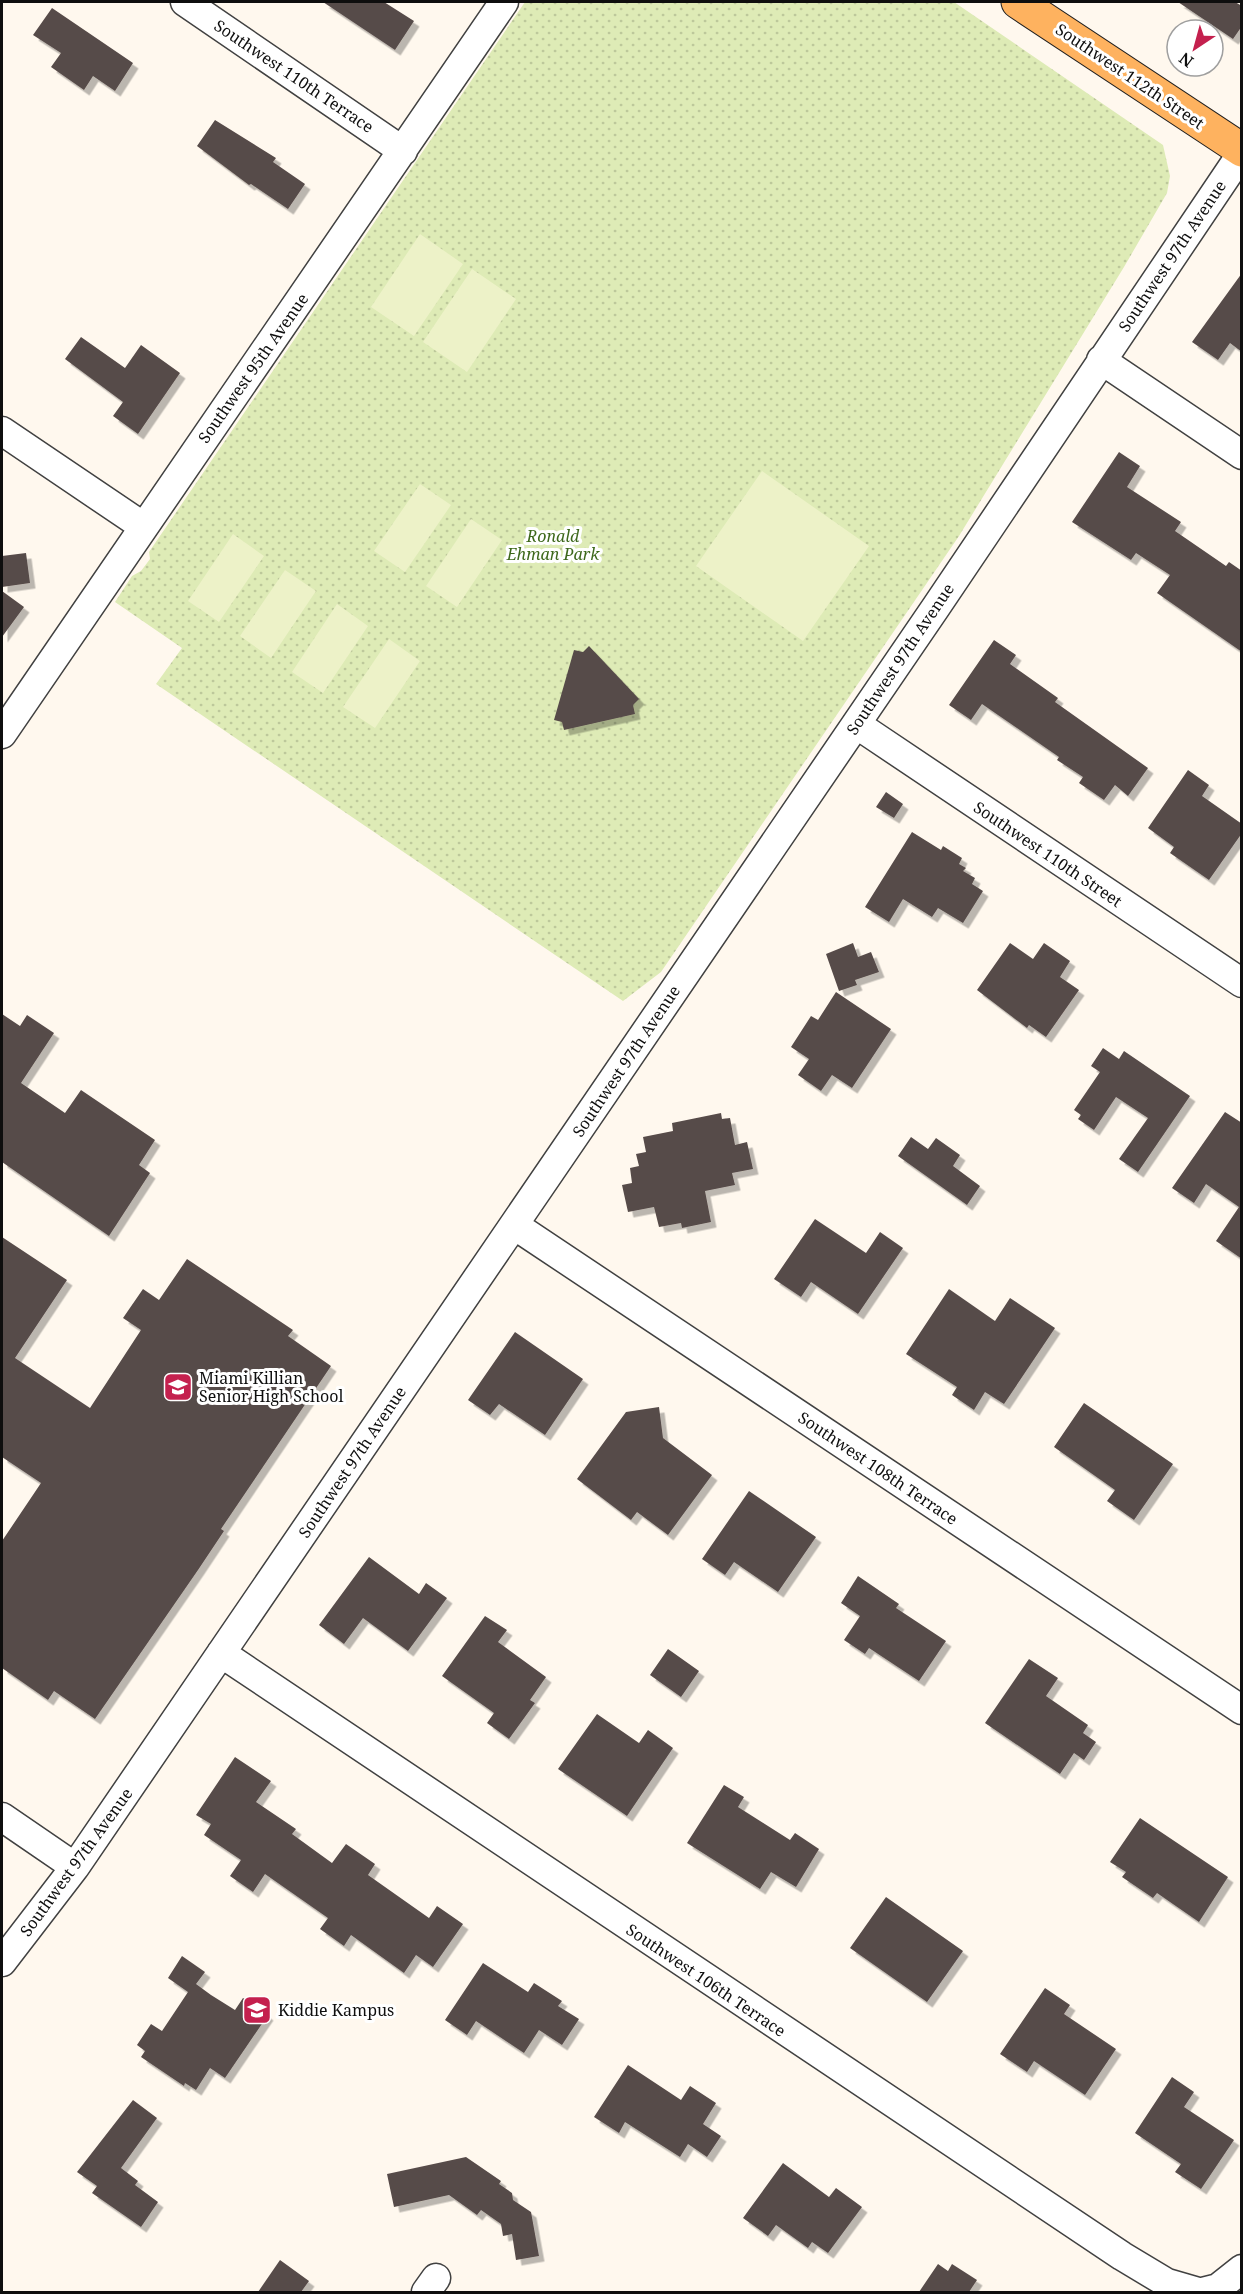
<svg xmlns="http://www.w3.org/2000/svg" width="1243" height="2294" viewBox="0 0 1243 2294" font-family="'Noto Serif',serif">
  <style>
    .grass { fill: url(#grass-dots) }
    .pitch { fill: #edf2c8 }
    .building { fill: #574b49; filter: url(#shadow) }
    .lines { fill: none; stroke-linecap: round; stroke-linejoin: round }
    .minor-casing { stroke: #414141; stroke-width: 31 }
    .major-casing { stroke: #1f1f1f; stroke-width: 35 }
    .minor { stroke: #fff; stroke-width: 28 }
    .major { stroke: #feb25f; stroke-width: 33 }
    .labels { text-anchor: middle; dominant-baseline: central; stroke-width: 6; stroke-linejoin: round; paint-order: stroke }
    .street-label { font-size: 16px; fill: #0e0e0e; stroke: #fff }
    .park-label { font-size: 16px; font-style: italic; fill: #3d681b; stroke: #fff }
    .poi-label { font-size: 16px; fill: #0e0e0e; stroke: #fff; text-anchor: start }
  </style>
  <defs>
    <pattern id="grass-dots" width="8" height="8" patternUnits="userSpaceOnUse" patternTransform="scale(1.5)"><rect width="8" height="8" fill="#deebb6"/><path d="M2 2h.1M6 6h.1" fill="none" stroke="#bdc89b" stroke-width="1.8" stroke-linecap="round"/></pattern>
    <filter id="shadow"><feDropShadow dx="5.5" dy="5.5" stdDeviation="0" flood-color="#0004"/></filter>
  </defs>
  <rect width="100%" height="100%" fill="#fff8ee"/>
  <path class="grass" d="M 525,2 L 954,2 L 1163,145 L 1170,176 L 1167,193 L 1124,267 L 959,536 L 661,972 L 623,1001 L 156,684 L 182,648 L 115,602 L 132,576 L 141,571 L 150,559 L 149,552 Z"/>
  <path class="pitch" d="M 420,234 L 463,264 L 414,336 L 371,307 Z
    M 472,269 L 516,299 L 467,372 L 423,342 Z
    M 762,471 L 869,546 L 803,641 L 696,566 Z
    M 420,484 L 451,505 L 405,572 L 374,551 Z
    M 471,519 L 502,540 L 457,607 L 426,586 Z
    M 233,534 L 264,556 L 219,622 L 188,601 Z
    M 285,570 L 316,591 L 271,658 L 240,636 Z
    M 337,604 L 368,626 L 323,693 L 292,672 Z
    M 389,639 L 420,661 L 375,728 L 343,707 Z"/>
  <path class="building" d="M 323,2 L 384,2 L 414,21 L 395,50 Z
    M 1178,2 L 1235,2 L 1242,6 L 1242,26 L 1233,39 Z
    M 52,8 L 133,63 L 115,91 L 93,76 L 84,90 L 51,67 L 61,53 L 33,35 Z
    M 215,120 L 276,158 L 273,162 L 305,184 L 288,209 L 251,184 L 249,185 L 197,146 Z
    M 1242,273 L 1242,352 L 1230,343 L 1218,360 L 1192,342 Z
    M 81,337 L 125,368 L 141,345 L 180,373 L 138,434 L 113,416 L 123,402 L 65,359 Z
    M 1119,452 L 1140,466 L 1127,487 L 1181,522 L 1175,531 L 1226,566 L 1229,562 L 1242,571 L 1242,652 L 1157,593 L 1170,575 L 1136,553 L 1131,560 L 1072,522 Z
    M 26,553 L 30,583 L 2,587 L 2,556 Z
    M 2,591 L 24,607 L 2,637 Z
    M 994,640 L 1016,655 L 1010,664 L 1058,698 L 1055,702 L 1148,768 L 1128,796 L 1115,785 L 1104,800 L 1079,783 L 1083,777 L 1057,760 L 1059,757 L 982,704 L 971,720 L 949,705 Z
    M 589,646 L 639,699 L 633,705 L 635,714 L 564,730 L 562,722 L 554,720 L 574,650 L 583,652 Z
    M 1188,770 L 1209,785 L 1202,796 L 1242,824 L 1242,833 L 1209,880 L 1170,853 L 1174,847 L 1148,828 Z
    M 886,792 L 903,804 L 894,818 L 876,807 Z
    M 912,832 L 941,850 L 943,846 L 962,858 L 959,864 L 966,868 L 963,871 L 975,878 L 972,884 L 983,891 L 963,923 L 938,908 L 932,917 L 903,899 L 889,922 L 865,907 Z
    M 853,943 L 858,957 L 871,952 L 879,972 L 855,980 L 857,985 L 839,991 L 826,954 Z
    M 1010,943 L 1033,959 L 1044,943 L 1070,961 L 1060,977 L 1079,990 L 1046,1037 L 1029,1025 L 1027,1028 L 977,990 Z
    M 836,992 L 891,1029 L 852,1088 L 832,1075 L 821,1091 L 798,1075 L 809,1059 L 791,1047 L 811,1016 L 818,1020 Z
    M 2,1014 L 20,1026 L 27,1015 L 54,1033 L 21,1083 L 65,1113 L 81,1090 L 155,1140 L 139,1165 L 150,1173 L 109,1236 L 2,1162 Z
    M 1103,1048 L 1119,1059 L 1124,1051 L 1190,1096 L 1138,1172 L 1119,1159 L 1148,1118 L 1116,1097 L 1094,1130 L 1078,1119 L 1081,1115 L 1074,1110 L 1100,1072 L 1091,1066 Z
    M 1225,1112 L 1242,1123 L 1242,1259 L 1216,1241 L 1239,1207 L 1206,1184 L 1194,1203 L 1172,1188 Z
    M 721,1113 L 722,1119 L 730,1118 L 735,1145 L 747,1142 L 753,1169 L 732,1173 L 735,1185 L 705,1191 L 711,1222 L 682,1228 L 681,1223 L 659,1227 L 654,1207 L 628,1212 L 622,1185 L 632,1183 L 630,1168 L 639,1166 L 636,1154 L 646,1152 L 643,1137 L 673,1131 L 672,1123 Z
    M 911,1137 L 928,1149 L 936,1138 L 960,1155 L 953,1166 L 980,1186 L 967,1205 L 898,1156 Z
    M 815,1219 L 866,1253 L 880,1232 L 903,1248 L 858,1314 L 811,1282 L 801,1297 L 774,1279 Z
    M 2,1237 L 67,1280 L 15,1358 L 90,1408 L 141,1330 L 123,1318 L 143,1289 L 159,1300 L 187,1259 L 293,1330 L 288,1336 L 331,1366 L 221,1529 L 224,1531 L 198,1570 L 95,1719 L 54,1691 L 48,1700 L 2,1668 L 2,1541 L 41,1483 L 2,1457 Z
    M 949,1289 L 995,1321 L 1010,1298 L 1055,1328 L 1004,1404 L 985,1392 L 974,1410 L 952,1395 L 957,1387 L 906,1354 Z
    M 515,1332 L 583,1379 L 545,1435 L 499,1404 L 490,1415 L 468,1400 Z
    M 1084,1403 L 1173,1464 L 1134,1520 L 1107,1501 L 1115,1490 L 1054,1447 Z
    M 659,1407 L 663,1438 L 712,1475 L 668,1535 L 637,1512 L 631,1520 L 577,1479 L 626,1412 Z
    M 749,1491 L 816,1537 L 778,1592 L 734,1562 L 725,1575 L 702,1559 Z
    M 369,1557 L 419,1594 L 426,1583 L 447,1598 L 408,1651 L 363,1618 L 344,1644 L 319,1625 Z
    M 858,1576 L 899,1604 L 896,1608 L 946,1641 L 919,1681 L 869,1648 L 865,1654 L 844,1640 L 860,1616 L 841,1603 Z
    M 485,1616 L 507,1630 L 498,1642 L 546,1677 L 530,1700 L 535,1703 L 509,1739 L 487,1723 L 494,1713 L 442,1676 Z
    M 668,1649 L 699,1671 L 681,1697 L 650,1675 Z
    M 1029,1659 L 1058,1678 L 1046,1696 L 1088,1725 L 1083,1733 L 1096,1742 L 1084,1760 L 1074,1753 L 1060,1774 L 985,1723 Z
    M 597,1714 L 639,1743 L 648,1730 L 673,1748 L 627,1816 L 558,1769 Z
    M 235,1757 L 271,1781 L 256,1802 L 296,1829 L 292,1834 L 332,1863 L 346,1844 L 375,1864 L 368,1875 L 429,1918 L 437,1906 L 463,1924 L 433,1967 L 416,1955 L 404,1973 L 351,1935 L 344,1946 L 320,1929 L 328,1918 L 265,1874 L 253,1892 L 230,1876 L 241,1860 L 204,1835 L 211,1824 L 196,1815 Z
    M 724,1785 L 744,1797 L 738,1807 L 790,1840 L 795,1833 L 819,1849 L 796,1887 L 771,1872 L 760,1889 L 687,1843 Z
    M 1140,1818 L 1228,1877 L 1199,1922 L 1157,1893 L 1153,1898 L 1122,1877 L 1126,1872 L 1110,1862 Z
    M 886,1897 L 963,1951 L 927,2002 L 850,1948 Z
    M 182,1956 L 205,1972 L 196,1984 L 211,1995 L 235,2010 L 243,1998 L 268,2015 L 225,2078 L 210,2068 L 196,2090 L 185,2083 L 184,2086 L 141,2057 L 145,2051 L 137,2045 L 151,2024 L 162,2031 L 188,1992 L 168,1978 Z
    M 483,1963 L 528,1992 L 534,1983 L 562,2001 L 558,2006 L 579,2019 L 562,2045 L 539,2030 L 524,2053 L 476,2021 L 467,2035 L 445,2020 Z
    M 1045,1988 L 1070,2005 L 1064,2014 L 1116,2049 L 1085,2095 L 1034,2061 L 1027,2072 L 1000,2054 Z
    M 628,2065 L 681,2100 L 690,2086 L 716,2103 L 703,2124 L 721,2136 L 707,2157 L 688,2144 L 680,2157 L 625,2122 L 619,2133 L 594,2117 Z
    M 1172,2077 L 1194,2092 L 1184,2107 L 1234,2140 L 1201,2189 L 1175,2172 L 1181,2164 L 1135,2133 Z
    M 133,2100 L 157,2118 L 121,2168 L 138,2181 L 135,2185 L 158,2202 L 141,2227 L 92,2193 L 97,2186 L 77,2172 Z
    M 466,2157 L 501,2181 L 499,2184 L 512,2193 L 513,2200 L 531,2212 L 539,2256 L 516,2260 L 512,2234 L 503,2236 L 501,2224 L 481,2210 L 477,2215 L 449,2195 L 394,2207 L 387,2174 Z
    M 783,2163 L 829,2197 L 836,2188 L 862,2207 L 828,2253 L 812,2242 L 808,2248 L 776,2225 L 768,2236 L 743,2218 Z
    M 280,2260 L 309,2281 L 301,2292 L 258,2292 Z
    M 938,2264 L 948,2271 L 952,2264 L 977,2280 L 969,2292 L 919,2292 Z"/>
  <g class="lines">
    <g class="minor-casing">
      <path id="minor" d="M 185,2 L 403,151
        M 1101,360 L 1242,455
        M 2,431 L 144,527
        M 856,724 L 1242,983
        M 2,734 L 504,2
        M 514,1225 L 1242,1710
        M 221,1653 L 1122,2256 L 1167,2283 L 1198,2292
        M 2,1817 L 75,1867
        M 2,1962 L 75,1867 L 936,607 L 1242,153
        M 426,2292 L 436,2278
        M 1202,2292 L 1218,2288 L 1242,2269"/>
    </g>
    <g class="major-casing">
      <path id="major" d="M 1018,2 L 1242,150"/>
    </g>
    <use href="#minor" class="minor"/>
    <use href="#major" class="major"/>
  </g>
  <defs>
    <g id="school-square" transform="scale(1.5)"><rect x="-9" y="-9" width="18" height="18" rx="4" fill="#c4204e" stroke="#fff"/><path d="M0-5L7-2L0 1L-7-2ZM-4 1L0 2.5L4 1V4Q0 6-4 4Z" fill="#fff"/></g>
  </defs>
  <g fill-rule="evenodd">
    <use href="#school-square" x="178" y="1387"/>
    <use href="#school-square" x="257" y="2010"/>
  </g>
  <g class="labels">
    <g class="street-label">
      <text transform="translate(294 76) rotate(34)">Southwest 110th Terrace</text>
      <text transform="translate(1130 76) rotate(34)">Southwest 112th Street</text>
      <text transform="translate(1172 256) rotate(-56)">Southwest 97th Avenue</text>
      <text transform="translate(253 368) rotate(-55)">Southwest 95th Avenue</text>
      <text transform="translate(900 659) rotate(-56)">Southwest 97th Avenue</text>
      <text transform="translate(1048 854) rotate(34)">Southwest 110th Street</text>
      <text transform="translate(626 1061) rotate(-56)">Southwest 97th Avenue</text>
      <text transform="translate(352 1462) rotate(-56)">Southwest 97th Avenue</text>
      <text transform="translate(878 1468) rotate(34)">Southwest 108th Terrace</text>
      <text transform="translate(76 1862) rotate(-54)">Southwest 97th Avenue</text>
      <text transform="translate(706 1980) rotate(34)">Southwest 106th Terrace</text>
    </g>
    <g class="park-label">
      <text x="553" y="536">Ronald<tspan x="553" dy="18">Ehman Park</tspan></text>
    </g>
    <g class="poi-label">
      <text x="199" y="1378">Miami Killian<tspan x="199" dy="18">Senior High School</tspan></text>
      <text x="278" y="2010">Kiddie Kampus</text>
    </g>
  </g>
  <rect width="1243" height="2294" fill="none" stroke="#0e0e0e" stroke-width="6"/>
  <g transform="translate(1195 48) rotate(216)"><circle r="28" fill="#ffffff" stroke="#9f9f9f" stroke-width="1.5"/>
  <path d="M0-4.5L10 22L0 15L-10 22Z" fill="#c4204e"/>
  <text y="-9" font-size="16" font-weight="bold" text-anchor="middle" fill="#0e0e0e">N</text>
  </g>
</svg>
